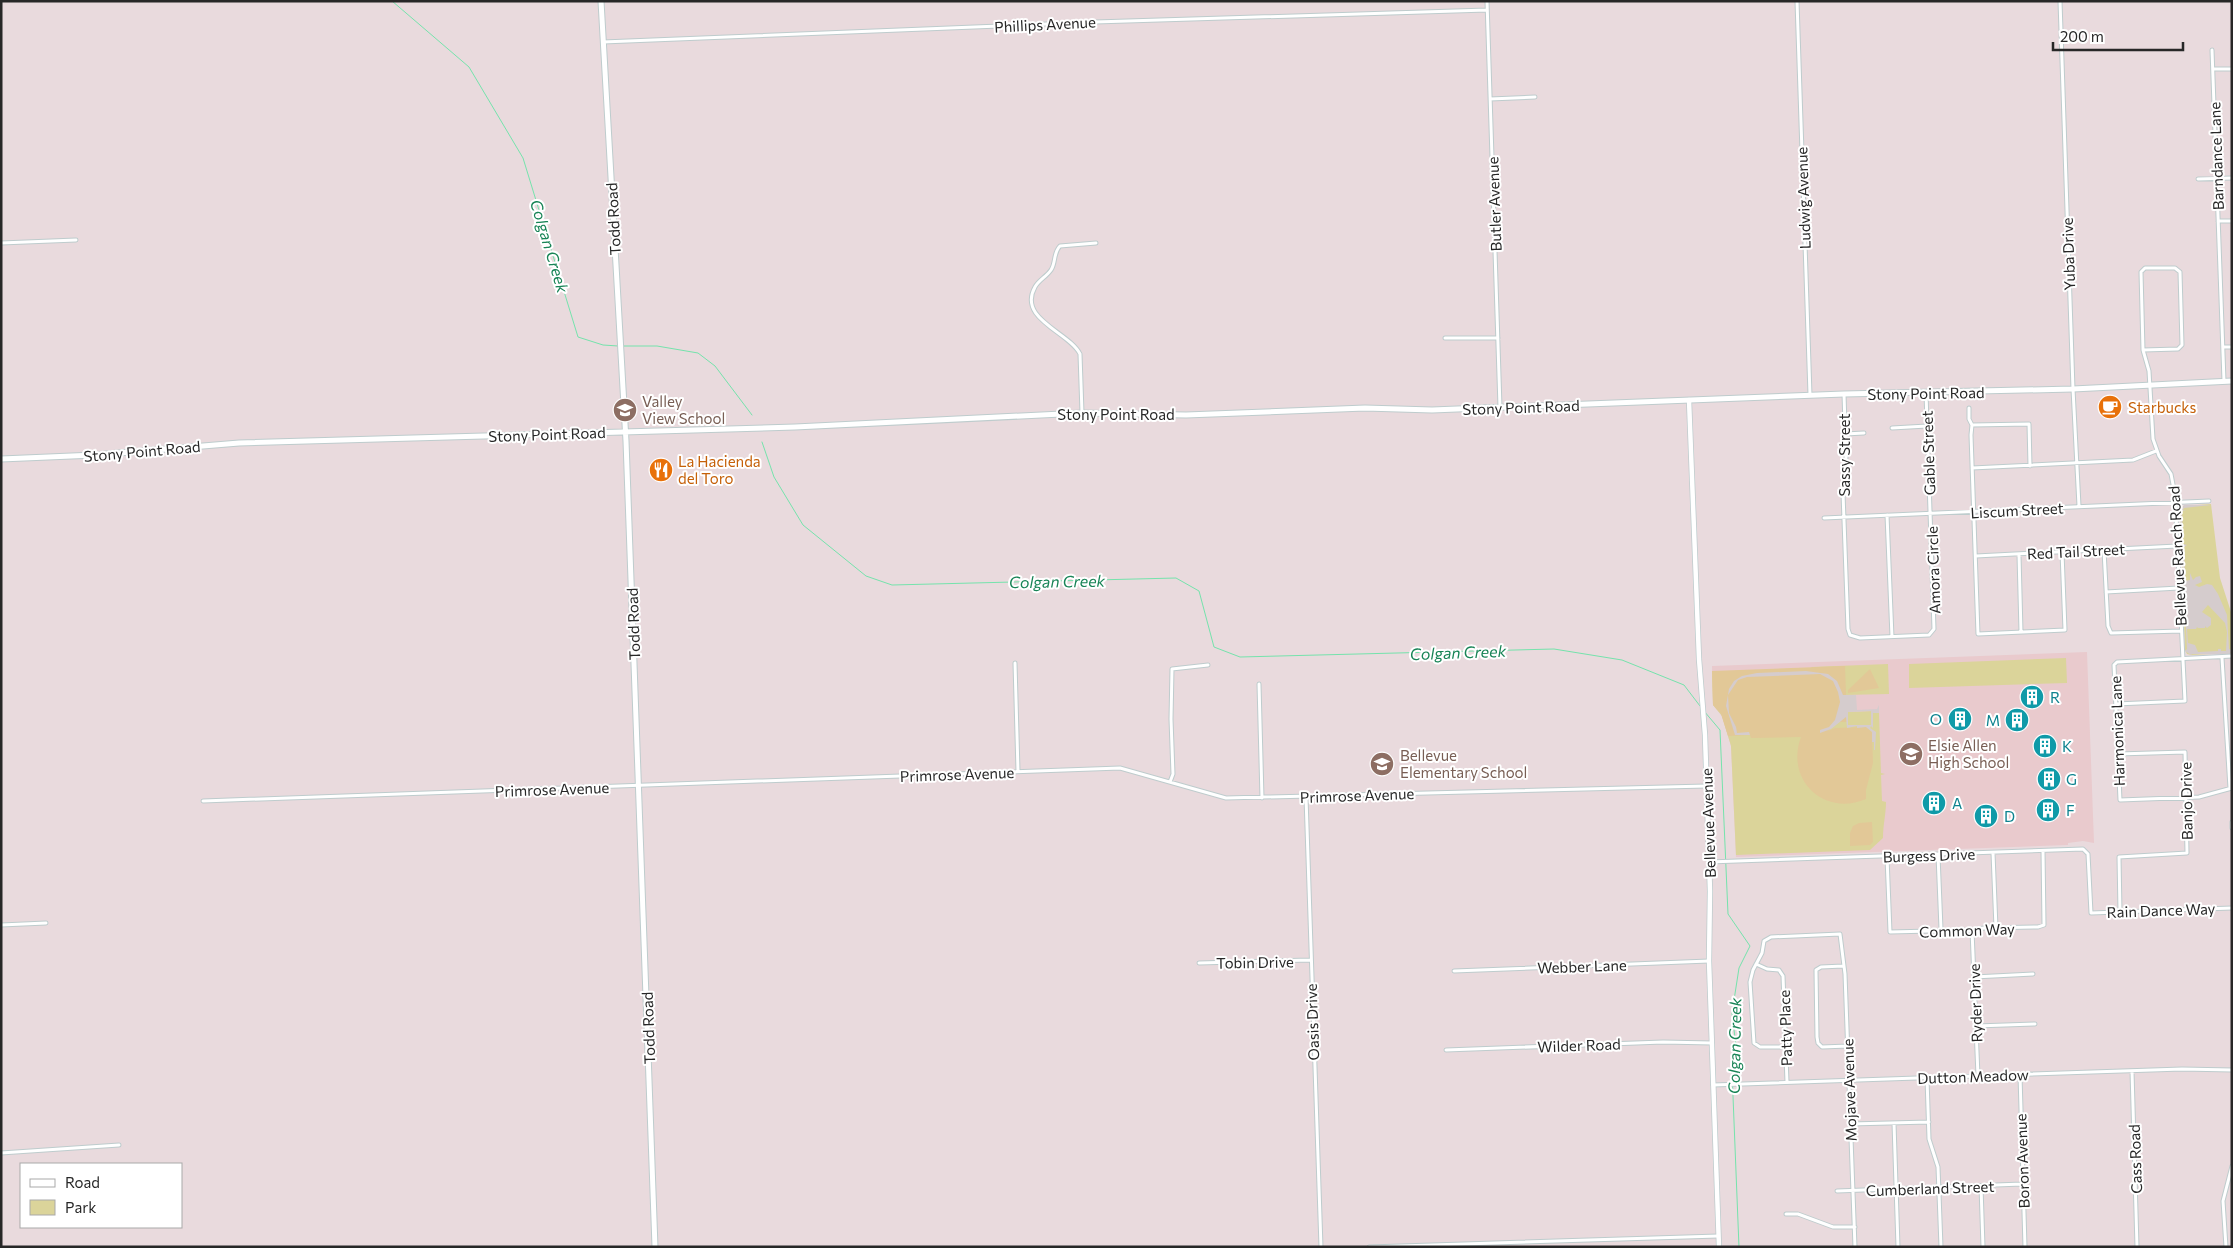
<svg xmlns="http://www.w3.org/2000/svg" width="2233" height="1248" viewBox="0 0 2233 1248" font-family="Commissioner,sans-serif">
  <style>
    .education { fill: #e9cacd }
    .green { fill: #dbd49a }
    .pitch { fill: #e2c897 }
    .plaza { fill: #d5cccd; fill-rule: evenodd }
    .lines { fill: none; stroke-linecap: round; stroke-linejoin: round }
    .stream { stroke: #75e3ac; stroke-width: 1 }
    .minor-casing { stroke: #becccd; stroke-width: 5 }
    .tertiary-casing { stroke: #becccd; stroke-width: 6 }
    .secondary-casing { stroke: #becccd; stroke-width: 7 }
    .minor { stroke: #fff; stroke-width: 3 }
    .tertiary { stroke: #fff; stroke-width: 4.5 }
    .secondary { stroke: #fff; stroke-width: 5 }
    .labels { text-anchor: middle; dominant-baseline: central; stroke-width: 4; stroke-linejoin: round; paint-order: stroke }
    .street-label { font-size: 15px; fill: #272727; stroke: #fff }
    .education-label { font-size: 15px; fill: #785e54; stroke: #fff; text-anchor: start }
    .food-label { font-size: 15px; fill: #c56008; stroke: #fff; text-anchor: start }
    .culture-label { font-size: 15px; fill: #0d838f; stroke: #fff; text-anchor: start }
    .water-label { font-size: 16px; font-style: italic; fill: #188456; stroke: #fff }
  </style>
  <rect width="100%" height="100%" fill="#e9dadd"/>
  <path class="education" d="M 2087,652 L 2094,843 L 2083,841 L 2068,843 L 2068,845 L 1736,857 L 1731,746 L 1722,716 L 1713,705 L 1712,666 Z"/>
  <path class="green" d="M 2211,504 L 2220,578 L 2232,615 L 2232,653 L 2191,655 L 2187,654 L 2185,650 L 2180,511 L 2183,506 Z
    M 2066,658 L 2067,683 L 1909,688 L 1909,664 Z
    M 1888,664 L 1889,694 L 1843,695 L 1811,667 Z
    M 1712,671 L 1758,734 L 1812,736 L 1812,733 C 1831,732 1834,725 1846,712 L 1875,711 L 1879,713 L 1881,773 L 1885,774 L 1881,775 L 1882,801 L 1886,802 C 1886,814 1883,825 1883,838 L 1870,850 L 1736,855 L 1731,746 L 1722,716 L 1713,705 Z"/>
  <path class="pitch" d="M 1845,666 L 1847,722 L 1837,722 L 1828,731 L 1835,728 L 1866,727 L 1872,732 L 1873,763 L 1866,790 L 1866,799 C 1824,817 1785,780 1801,737 L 1751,738 L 1750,735 L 1728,736 L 1721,714 L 1713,705 L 1712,671 Z
    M 1870,669 L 1879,688 L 1848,693 L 1848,690 Z
    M 1872,822 L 1873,842 L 1870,845 L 1850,846 L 1850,833 L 1853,826 L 1859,823 Z"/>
  <path class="plaza" d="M 2184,505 L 2211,505 L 2184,508 L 2183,510 L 2186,510 L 2182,511 L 2183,544 L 2187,545 L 2184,547 L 2185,581 L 2190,580 L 2190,573 L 2193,580 L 2196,577 L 2200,576 L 2202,582 L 2195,585 L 2199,587 L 2207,584 L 2212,585 L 2218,594 L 2227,615 L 2229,649 L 2232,650 L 2230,654 L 2192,654 L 2191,655 L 2185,651 L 2187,649 L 2180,511 ZM 2208,605 L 2225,623 L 2227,632 L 2226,651 L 2221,651 L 2221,649 L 2218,649 L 2218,651 L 2198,652 L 2195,645 L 2188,643 L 2187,629 L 2196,629 L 2197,627 L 2198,628 L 2205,628 L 2205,626 L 2207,628 L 2211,625 L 2211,618 L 2202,612 Z
    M 1806,671 L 1828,674 L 1837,681 L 1843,695 L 1856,695 L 1857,710 L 1877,709 L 1879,705 L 1879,713 L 1873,713 L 1873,728 L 1871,726 L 1870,728 L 1876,732 L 1875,750 L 1872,750 L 1874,750 L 1874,742 L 1872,742 L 1872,732 L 1866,727 L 1857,728 L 1857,726 L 1847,728 L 1846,717 L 1831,729 L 1820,733 L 1820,730 L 1829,727 L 1835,720 L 1840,702 L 1838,692 L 1833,681 L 1820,674 L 1747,677 L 1738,680 L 1728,695 L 1729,713 L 1736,727 L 1737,733 L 1749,732 L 1750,735 L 1735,735 L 1726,706 L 1729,689 L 1734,681 L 1742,676 L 1757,673 ZM 1871,711 L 1871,725 L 1848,725 L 1848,712 Z"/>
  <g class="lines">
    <path class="stream" d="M 392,1 L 469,67 L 523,158 L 578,337 L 603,345 L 618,346
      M 622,346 L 657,346 L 698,353 L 715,366 L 752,415
      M 762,442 L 774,477 L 803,525 L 866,576 L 892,585 L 1176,578 L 1199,591 L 1214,647 L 1240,657 L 1554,649 L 1622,660 L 1684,685 L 1700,706
      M 1704,711 L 1720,730 L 1728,914 L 1750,946 L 1739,968 L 1732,1013 L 1736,1046 L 1732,1071 L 1739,1247"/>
    <g class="minor-casing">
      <path id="minor" d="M 1487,1 L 1500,407
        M 1797,1 L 1810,395
        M 2060,1 L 2073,389 L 2079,506
        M 603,42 L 1095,22 L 1487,10
        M 2212,50 L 2224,381
        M 2213,69 L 2232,69
        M 1490,99 L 1535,97
        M 2198,179 L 2232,178
        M 2218,221 L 2232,221
        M 1,243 L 76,240
        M 1445,338 L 1498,338
        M 2223,347 L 2232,347
        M 1844,394 L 1846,457 L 1843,493 L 1848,629 L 1850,635 L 1860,638 L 1929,635 L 1934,629 L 1926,393
        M 1969,408 L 1969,419 L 1972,425
        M 1082,413 L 1080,354 C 1069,332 1017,319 1035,287 C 1039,280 1046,277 1051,270 C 1056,263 1053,253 1060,246 L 1096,243
        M 1972,425 L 1971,435 L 1978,634 L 2065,630 L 2062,552
        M 1972,425 L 2029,424 L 2030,466
        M 1892,428 L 1927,426
        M 1845,434 L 1864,433
        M 1972,468 L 2133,460 L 2156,451
        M 1887,515 L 1892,637
        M 1824,518 L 2209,501
        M 2104,550 L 2108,626 L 2111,633 L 2181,631
        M 2019,555 L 2021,632
        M 1976,556 L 2177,546
        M 2106,592 L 2179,588
        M 2232,656 L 2117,662 L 2114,665 L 2120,800 L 2199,797 L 2232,788
        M 2222,658 L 2230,788
        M 1015,663 L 1018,771
        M 1259,684 L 1262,798
        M 2116,704 L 2185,701 L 2175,495 L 2171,474 L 2159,456 L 2153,439 L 2149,371 L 2143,350 L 2141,272 L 2145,268 L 2175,268 L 2180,272 L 2182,345 L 2178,349 L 2143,350
        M 2118,754 L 2185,752 L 2187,853 L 2119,857 L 2120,912
        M 1170,782 L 1173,774 L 1171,719 L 1172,669 L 1208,665
        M 1306,797 L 1321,1247
        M 203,801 L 1120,768 L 1226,798 L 1706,786
        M 2232,822 L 2232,828
        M 1993,853 L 1996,928
        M 1938,855 L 1941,929
        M 1887,857 L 1890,932 L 1972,930 L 1984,928 L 2038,927 L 2044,925 L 2043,851
        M 1709,862 L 2083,849 L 2088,854 L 2091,913 L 2232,908
        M 1,925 L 46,923
        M 1972,930 L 1978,1076
        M 1199,963 L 1310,960
        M 1756,964 L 1767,969 L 1779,970 L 1783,976 L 1787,1082
        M 1843,966 L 1821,967 L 1816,970 L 1817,1037 L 1818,1043 L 1822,1047 L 1848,1046
        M 1454,971 L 1709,961
        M 1974,977 L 2033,974
        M 1976,1026 L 2035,1024
        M 1786,1047 L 1760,1047 L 1754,1043 L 1750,982 L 1753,970 L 1762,953 L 1764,941 L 1771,937 L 1840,934 L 1845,974 L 1855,1247
        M 1446,1050 L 1663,1042 L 1712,1043
        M 2132,1071 L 2137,1247
        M 2020,1075 L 2025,1247
        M 1927,1078 L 1929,1139 L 1938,1167 L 1941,1247
        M 1713,1085 L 2182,1069 L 2232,1070
        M 1894,1123 L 1898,1247
        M 1850,1124 L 1929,1122
        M 1,1153 L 119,1145
        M 1981,1186 L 1983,1247
        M 1837,1191 L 2022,1184
        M 1786,1214 L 1798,1214 L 1833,1227 L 1855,1227
        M 1369,1247 L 1718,1236
        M 2226,1247 L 2223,1201 L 2232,1166"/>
    </g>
    <g class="tertiary-casing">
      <path id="tertiary" d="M 1689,400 L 1699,659 L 1705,735 L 1710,891 L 1709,961 L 1719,1247"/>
    </g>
    <g class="secondary-casing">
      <path id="secondary" d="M 601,1 L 626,441 L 655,1247
        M 1,459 L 95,455 L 239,443 L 795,427 L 1082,413 L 1186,415 L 1365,408 L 1432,410 L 1844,394 L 2073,389 L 2232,381"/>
    </g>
    <use href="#minor" class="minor"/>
    <use href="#tertiary" class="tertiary"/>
    <use href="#secondary" class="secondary"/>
  </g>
  <defs>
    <g id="cafe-disc" transform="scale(1.25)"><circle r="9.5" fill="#e8710a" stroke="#fff"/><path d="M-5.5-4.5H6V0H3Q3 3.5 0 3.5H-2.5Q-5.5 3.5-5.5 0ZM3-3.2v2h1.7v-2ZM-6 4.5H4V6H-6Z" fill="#fff"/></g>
    <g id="school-disc" transform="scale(1.25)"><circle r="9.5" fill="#8d6e63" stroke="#fff"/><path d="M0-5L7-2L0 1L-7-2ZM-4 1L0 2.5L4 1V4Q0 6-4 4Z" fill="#fff"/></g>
    <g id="restaurant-disc" transform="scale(1.25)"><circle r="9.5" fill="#e8710a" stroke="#fff"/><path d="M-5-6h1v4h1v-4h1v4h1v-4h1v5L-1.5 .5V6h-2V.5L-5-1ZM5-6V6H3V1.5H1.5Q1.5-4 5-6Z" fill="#fff"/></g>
    <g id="building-disc" transform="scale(1.25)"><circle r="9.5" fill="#0f9aa8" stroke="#fff"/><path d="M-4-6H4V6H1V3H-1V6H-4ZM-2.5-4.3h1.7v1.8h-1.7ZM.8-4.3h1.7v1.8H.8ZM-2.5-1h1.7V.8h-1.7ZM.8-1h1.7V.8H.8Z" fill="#fff"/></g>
  </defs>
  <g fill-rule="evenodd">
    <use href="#cafe-disc" x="2110" y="407"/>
    <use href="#school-disc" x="625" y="410"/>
    <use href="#restaurant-disc" x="661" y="470"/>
    <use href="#building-disc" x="2032" y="697"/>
    <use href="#building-disc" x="1960" y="719"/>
    <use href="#building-disc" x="2017" y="720"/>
    <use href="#building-disc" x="2045" y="746"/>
    <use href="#school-disc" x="1911" y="754"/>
    <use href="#school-disc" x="1382" y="764"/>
    <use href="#building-disc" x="2049" y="779"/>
    <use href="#building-disc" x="1934" y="803"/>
    <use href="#building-disc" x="2048" y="810"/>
    <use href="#building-disc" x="1986" y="816"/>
  </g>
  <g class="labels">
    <g class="street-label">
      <text transform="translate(1045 24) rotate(-3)">Phillips Avenue</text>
      <text transform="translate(2216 156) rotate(-92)">Barndance Lane</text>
      <text transform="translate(1803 198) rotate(-92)">Ludwig Avenue</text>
      <text transform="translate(1494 204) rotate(-92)">Butler Avenue</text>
      <text transform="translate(613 219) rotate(-93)">Todd Road</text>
      <text transform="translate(2068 254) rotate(-92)">Yuba Drive</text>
      <text transform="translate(1926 393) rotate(-1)">Stony Point Road</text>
      <text transform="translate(1521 407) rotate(-2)">Stony Point Road</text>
      <text x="1116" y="414">Stony Point Road</text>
      <text transform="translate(547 434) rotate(-2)">Stony Point Road</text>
      <text transform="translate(142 451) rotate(-5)">Stony Point Road</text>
      <text transform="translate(1928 453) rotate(-92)">Gable Street</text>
      <text transform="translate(1844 455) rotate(-90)">Sassy Street</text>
      <text transform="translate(2017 510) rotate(-3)">Liscum Street</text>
      <text transform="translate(2076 551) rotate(-3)">Red Tail Street</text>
      <text transform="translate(2177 556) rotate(-93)">Bellevue Ranch Road</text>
      <text transform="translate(1933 570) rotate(-92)">Amora Circle</text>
      <text transform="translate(633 624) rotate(-92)">Todd Road</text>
      <text transform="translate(2117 731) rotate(-92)">Harmonica Lane</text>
      <text transform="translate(957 774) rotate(-2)">Primrose Avenue</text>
      <text transform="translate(552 789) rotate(-2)">Primrose Avenue</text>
      <text transform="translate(1357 795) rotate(-2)">Primrose Avenue</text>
      <text transform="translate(2186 801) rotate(-91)">Banjo Drive</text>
      <text transform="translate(1708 823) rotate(-92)">Bellevue Avenue</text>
      <text transform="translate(1929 855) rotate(-2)">Burgess Drive</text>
      <text transform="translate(2161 910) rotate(-2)">Rain Dance Way</text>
      <text transform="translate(1967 930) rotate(-2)">Common Way</text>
      <text transform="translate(1255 962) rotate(-1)">Tobin Drive</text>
      <text transform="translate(1582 966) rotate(-2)">Webber Lane</text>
      <text transform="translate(1975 1003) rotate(-92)">Ryder Drive</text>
      <text transform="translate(1312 1022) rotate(-92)">Oasis Drive</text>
      <text transform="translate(648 1028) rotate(-92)">Todd Road</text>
      <text transform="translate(1785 1028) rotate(-92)">Patty Place</text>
      <text transform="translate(1579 1045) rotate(-2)">Wilder Road</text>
      <text transform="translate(1973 1076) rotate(-2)">Dutton Meadow</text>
      <text transform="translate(1849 1090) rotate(-92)">Mojave Avenue</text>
      <text transform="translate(2135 1159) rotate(-92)">Cass Road</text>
      <text transform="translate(2022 1161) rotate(-92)">Boron Avenue</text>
      <text transform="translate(1930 1188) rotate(-2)">Cumberland Street</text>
    </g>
    <g class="education-label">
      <text x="642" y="401">Valley<tspan x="642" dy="17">View School</tspan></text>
      <text x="1928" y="745">Elsie Allen<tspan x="1928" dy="17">High School</tspan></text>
      <text x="1400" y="755">Bellevue<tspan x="1400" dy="17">Elementary School</tspan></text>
    </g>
    <g class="food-label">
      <text x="2128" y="407">Starbucks</text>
      <text x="678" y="461">La Hacienda<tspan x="678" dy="17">del Toro</tspan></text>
    </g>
    <g class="culture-label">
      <text x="2050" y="697">R</text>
      <text x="1942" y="719" text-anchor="end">O</text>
      <text x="2000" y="720" text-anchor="end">M</text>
      <text x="2062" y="746">K</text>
      <text x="2066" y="779">G</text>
      <text x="1952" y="803">A</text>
      <text x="2066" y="810">F</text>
      <text x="2004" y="816">D</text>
    </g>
    <g class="water-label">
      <text transform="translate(550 246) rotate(73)">Colgan Creek</text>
      <text transform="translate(1057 581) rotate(-1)">Colgan Creek</text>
      <text transform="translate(1458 652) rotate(-2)">Colgan Creek</text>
      <text transform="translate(1734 1046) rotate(-89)">Colgan Creek</text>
    </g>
  </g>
  <rect width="2233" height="1248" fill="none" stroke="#272727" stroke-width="5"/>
  <rect x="20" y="1163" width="162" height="65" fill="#ffffff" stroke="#a9a9a9"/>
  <rect x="30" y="1179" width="25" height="8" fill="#ffffff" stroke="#a9a9a9"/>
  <text x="65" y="1188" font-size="15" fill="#272727">Road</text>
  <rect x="30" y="1200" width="25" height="15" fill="#dbd49a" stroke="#a9a9a9"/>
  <text x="65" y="1213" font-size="15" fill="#272727">Park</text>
  <path d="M2053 42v8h130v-8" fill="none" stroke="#272727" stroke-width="2.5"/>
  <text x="2060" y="42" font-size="15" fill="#272727" stroke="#ffffff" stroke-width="4" paint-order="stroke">200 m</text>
</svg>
